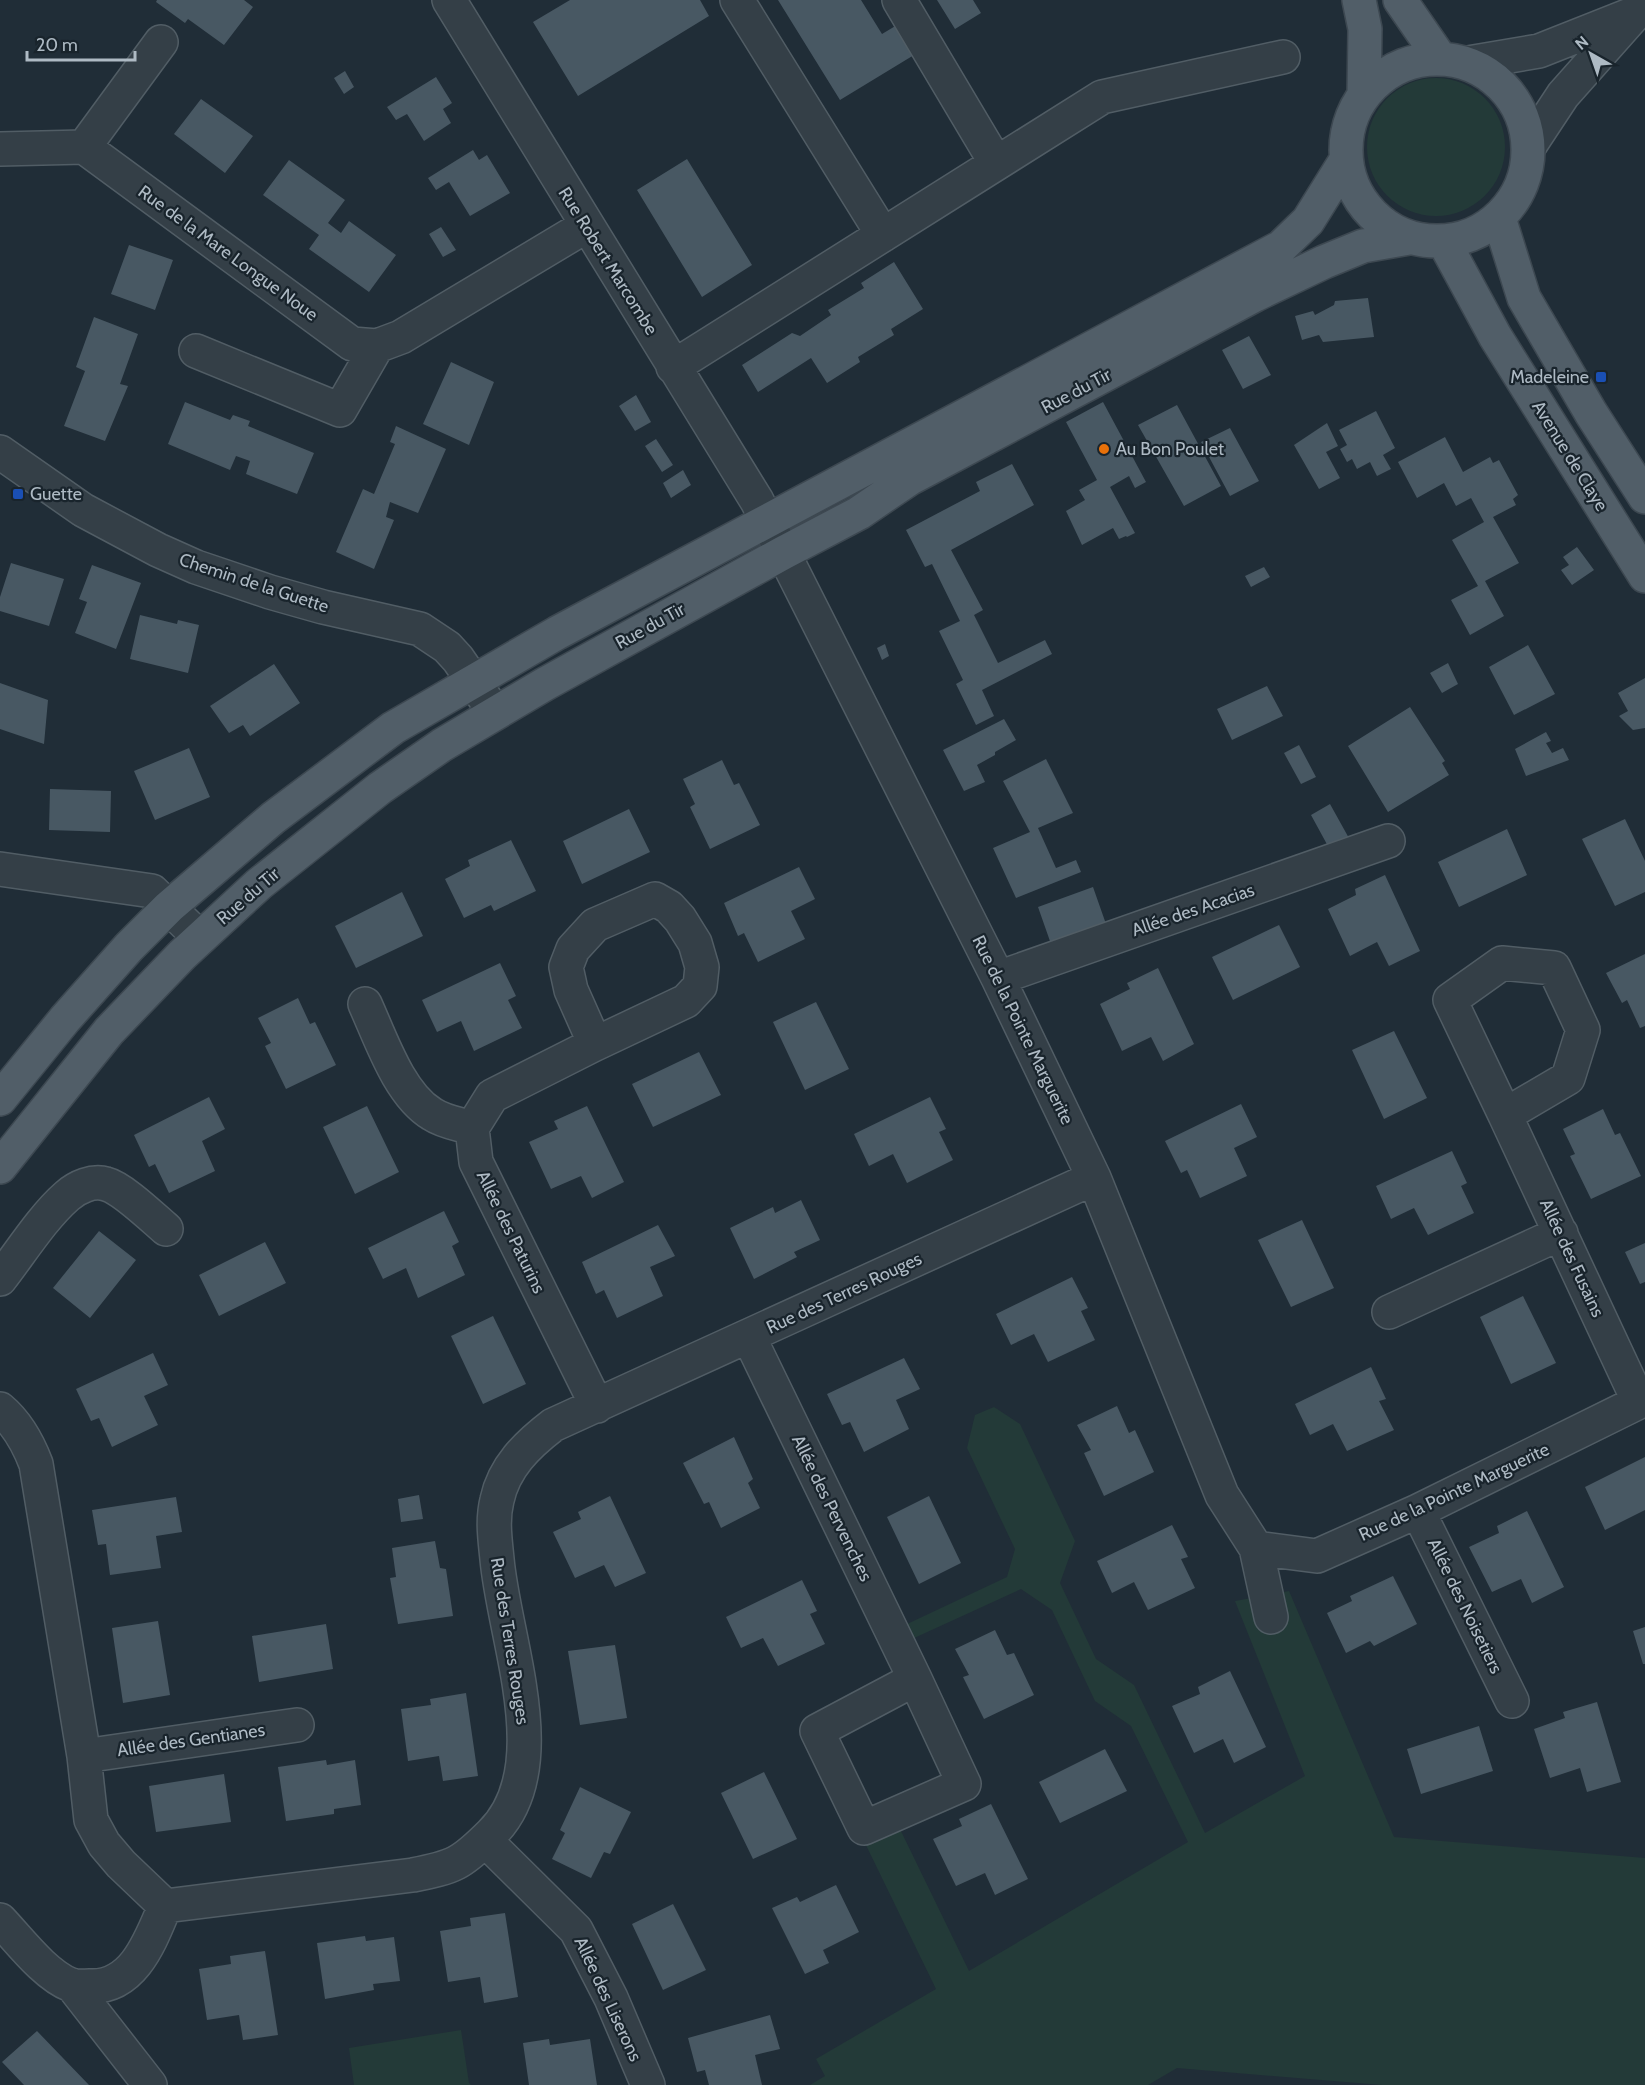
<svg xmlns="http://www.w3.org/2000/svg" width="1645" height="2085" viewBox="0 0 1645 2085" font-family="Cabin,sans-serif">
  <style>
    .green { fill: #233a38 }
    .building { fill: #485863 }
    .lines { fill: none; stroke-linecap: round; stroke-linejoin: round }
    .minor-casing { stroke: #515d65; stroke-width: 36 }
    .major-casing { stroke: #3d4851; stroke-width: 36 }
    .minor { stroke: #343f47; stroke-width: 33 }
    .major { stroke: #515e68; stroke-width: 33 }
    .transit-dot { fill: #1a4fb4; stroke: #19242c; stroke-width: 2 }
    .food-dot { fill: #e8710a; stroke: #19242c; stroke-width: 2 }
    .labels { text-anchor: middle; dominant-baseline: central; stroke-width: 4.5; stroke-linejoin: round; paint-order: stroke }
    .street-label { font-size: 18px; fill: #aebac4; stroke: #19242c }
    .poi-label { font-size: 18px; fill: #aebac4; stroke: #19242c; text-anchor: start }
  </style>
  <rect width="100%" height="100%" fill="#202d37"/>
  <path class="green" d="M1367 147a69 69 0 1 1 138 0a69 69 0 1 1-138 0Z
    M 994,1407 L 1020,1424 L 1075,1541 L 1060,1583 L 1096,1659 L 1134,1685 L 1205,1833 L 1305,1776 L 1235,1601 L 1289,1591 L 1394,1837 L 1645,1858 L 1645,2085 L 1382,2085 L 1177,2068 L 1148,2085 L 810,2085 L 825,2076 L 816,2059 L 936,1989 L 864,1841 L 898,1825 L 969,1971 L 1188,1842 L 1131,1726 L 1095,1701 L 1052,1610 L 1021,1589 L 912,1639 L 905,1625 L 1007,1577 L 1015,1549 L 967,1448 L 975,1415 Z
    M 461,2030 L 469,2083 L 471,2085 L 354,2085 L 349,2048 Z"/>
  <path class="building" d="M 157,0 L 244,0 L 253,7 L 224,45 L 188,19 L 185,23 L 156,2 Z
    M 570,0 L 700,0 L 709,16 L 578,96 L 533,22 Z
    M 778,0 L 861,0 L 882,34 L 897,25 L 914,55 L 840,100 Z
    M 937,0 L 973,0 L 981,13 L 955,29 Z
    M 345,71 L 354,87 L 344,94 L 334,78 Z
    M 436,77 L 452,103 L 443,109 L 451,123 L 424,141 L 407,114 L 396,120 L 387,107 Z
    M 201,99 L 253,136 L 225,173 L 174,134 Z
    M 473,150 L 479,160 L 487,155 L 510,193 L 470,216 L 449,182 L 436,190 L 428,178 Z
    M 687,159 L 752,265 L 702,297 L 637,190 Z
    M 289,160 L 345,200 L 328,223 L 341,233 L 349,221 L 396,255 L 369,292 L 309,249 L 319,235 L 263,195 Z
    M 441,227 L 456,250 L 443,257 L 429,234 Z
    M 129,245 L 173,260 L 155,310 L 111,294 Z
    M 894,262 L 923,309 L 891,329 L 894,335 L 858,357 L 860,362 L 827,383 L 811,358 L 758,392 L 742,365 L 792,333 L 800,336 L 831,315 L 828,310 L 864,288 L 861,283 Z
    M 1368,298 L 1374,337 L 1323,342 L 1319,335 L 1302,340 L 1295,316 L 1313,311 L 1315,315 L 1334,305 L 1335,301 Z
    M 94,317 L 138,334 L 120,384 L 128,386 L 105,441 L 64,426 L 85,371 L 76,367 Z
    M 1249,336 L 1271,375 L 1243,389 L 1222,350 Z
    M 451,362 L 494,382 L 469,445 L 423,424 Z
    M 636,395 L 651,422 L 635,431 L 619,406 Z
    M 185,402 L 230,420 L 233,415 L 250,421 L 248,426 L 314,453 L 297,494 L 246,474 L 250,461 L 236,456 L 230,470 L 168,444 Z
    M 1103,402 L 1146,482 L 1135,488 L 1129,476 L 1110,487 L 1135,533 L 1127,537 L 1126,536 L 1119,539 L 1113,528 L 1082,545 L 1066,511 L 1085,500 L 1079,490 L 1097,480 L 1066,422 Z
    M 1177,405 L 1221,486 L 1184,506 L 1138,425 Z
    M 1376,411 L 1395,448 L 1383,455 L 1391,469 L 1377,476 L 1370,462 L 1357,469 L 1352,459 L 1347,462 L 1340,449 L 1347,445 L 1339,430 Z
    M 1327,423 L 1338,446 L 1326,452 L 1340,478 L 1319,489 L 1294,445 Z
    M 396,426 L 446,449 L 418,513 L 390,502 L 386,517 L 394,520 L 374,569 L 336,552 L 363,489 L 374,494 L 395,444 L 390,442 Z
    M 1230,428 L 1259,481 L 1230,496 L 1201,442 Z
    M 1445,437 L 1463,472 L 1490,457 L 1493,463 L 1499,460 L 1518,495 L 1513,499 L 1516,505 L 1493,517 L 1519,563 L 1485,581 L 1504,616 L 1470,635 L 1451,600 L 1478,586 L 1452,540 L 1484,522 L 1471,498 L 1456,506 L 1444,483 L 1417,498 L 1398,462 Z
    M 656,439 L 673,465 L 662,472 L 645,446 Z
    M 1012,464 L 1034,505 L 951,550 L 983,610 L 974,615 L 998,663 L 1045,640 L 1052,654 L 982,690 L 994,716 L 976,725 L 956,684 L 963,680 L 939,631 L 960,621 L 932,564 L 925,567 L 906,530 L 980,491 L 976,482 Z
    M 683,470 L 691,485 L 671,498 L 663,483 Z
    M 1577,547 L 1594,570 L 1572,585 L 1561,570 L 1569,565 L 1563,557 Z
    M 11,563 L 64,579 L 49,626 L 0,611 L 0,597 Z
    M 92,565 L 141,583 L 116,649 L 75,633 L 87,602 L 79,599 Z
    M 1264,567 L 1270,577 L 1251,587 L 1245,576 Z
    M 140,615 L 177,624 L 178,620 L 199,625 L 188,673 L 130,659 Z
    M 885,644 L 889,656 L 882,660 L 877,648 Z
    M 1528,645 L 1555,694 L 1514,715 L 1489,667 Z
    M 1448,663 L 1458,684 L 1442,693 L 1430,673 Z
    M 274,664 L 300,703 L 250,736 L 243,725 L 229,733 L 210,706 Z
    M 1645,678 L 1645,728 L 1633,730 L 1619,716 L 1628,711 L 1618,693 Z
    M 0,683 L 48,700 L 44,744 L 0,729 Z
    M 1267,686 L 1283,716 L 1232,740 L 1217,709 Z
    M 1410,707 L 1445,761 L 1442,763 L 1449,775 L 1388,812 L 1348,746 Z
    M 1004,719 L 1016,740 L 995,752 L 995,755 L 977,765 L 985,782 L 964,791 L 943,750 Z
    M 1546,732 L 1551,741 L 1546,743 L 1552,753 L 1563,748 L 1569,760 L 1526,776 L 1515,749 Z
    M 1299,745 L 1316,777 L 1301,784 L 1284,753 Z
    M 189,748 L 210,797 L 155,820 L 134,771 Z
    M 1046,759 L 1073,813 L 1038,828 L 1056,868 L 1076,860 L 1081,872 L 1016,898 L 993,848 L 1030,832 L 1003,781 Z
    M 722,760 L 734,785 L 739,783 L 760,825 L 710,849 L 690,807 L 695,804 L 683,779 Z
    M 50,789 L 111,791 L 110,832 L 49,830 Z
    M 1330,804 L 1350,840 L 1329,848 L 1311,815 Z
    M 629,809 L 650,852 L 582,884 L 563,841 Z
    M 1625,819 L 1645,861 L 1645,892 L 1615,906 L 1582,839 Z
    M 1507,829 L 1527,875 L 1459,907 L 1438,862 Z
    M 511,840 L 536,891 L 494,911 L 491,905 L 464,918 L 445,879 L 470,866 L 468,860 Z
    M 799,867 L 815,899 L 791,911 L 805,939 L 758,962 L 744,933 L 738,936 L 724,903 Z
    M 1385,875 L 1420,951 L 1389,966 L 1377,942 L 1350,956 L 1328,909 L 1356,895 L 1355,889 Z
    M 1093,887 L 1106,924 L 1051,944 L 1038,907 Z
    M 402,892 L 423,936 L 356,968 L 335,926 Z
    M 1279,925 L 1300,967 L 1233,1000 L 1212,957 Z
    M 1645,954 L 1645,1026 L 1640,1028 L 1627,1000 L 1622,1003 L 1606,973 Z
    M 500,963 L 516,996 L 508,1000 L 522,1028 L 474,1051 L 461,1021 L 437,1032 L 422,1000 Z
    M 1158,968 L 1194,1044 L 1163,1061 L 1151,1037 L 1122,1051 L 1100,1004 L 1130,989 L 1127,983 Z
    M 298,998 L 310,1024 L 315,1022 L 336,1065 L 286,1089 L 265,1046 L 271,1043 L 258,1018 Z
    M 816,1002 L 849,1069 L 805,1090 L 773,1022 Z
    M 1394,1031 L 1427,1098 L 1384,1119 L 1352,1050 Z
    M 699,1052 L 721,1095 L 653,1127 L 632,1084 Z
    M 209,1097 L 225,1129 L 202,1141 L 215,1171 L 169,1193 L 155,1164 L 149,1167 L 134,1135 Z
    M 930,1097 L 946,1129 L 939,1132 L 953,1160 L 907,1183 L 893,1154 L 869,1166 L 854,1134 Z
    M 1241,1104 L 1257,1137 L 1234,1148 L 1247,1176 L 1200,1198 L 1187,1170 L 1181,1173 L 1165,1141 Z
    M 367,1106 L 399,1172 L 355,1194 L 323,1127 Z
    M 587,1106 L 624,1182 L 592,1198 L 581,1176 L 551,1189 L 529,1142 L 558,1129 L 554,1121 Z
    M 1603,1109 L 1615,1135 L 1620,1133 L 1641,1176 L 1591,1199 L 1570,1156 L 1575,1154 L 1563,1129 Z
    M 1452,1151 L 1467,1183 L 1461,1186 L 1474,1213 L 1428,1235 L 1414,1208 L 1391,1219 L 1376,1186 Z
    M 801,1200 L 820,1240 L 794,1252 L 797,1257 L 754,1279 L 730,1228 L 773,1207 L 775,1213 Z
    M 444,1211 L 459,1242 L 452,1246 L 465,1275 L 418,1298 L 406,1268 L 383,1279 L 368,1248 Z
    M 1302,1220 L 1334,1288 L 1291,1307 L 1258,1240 Z
    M 658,1225 L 675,1256 L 650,1267 L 663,1296 L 617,1318 L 604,1290 L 596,1294 L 582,1262 Z
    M 99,1231 L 136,1260 L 90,1318 L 53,1288 Z
    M 265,1242 L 286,1283 L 219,1316 L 199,1275 Z
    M 1645,1243 L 1645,1282 L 1640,1284 L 1625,1252 Z
    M 1072,1277 L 1088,1308 L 1081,1311 L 1095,1340 L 1048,1362 L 1034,1334 L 1011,1345 L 996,1314 Z
    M 1523,1296 L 1556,1363 L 1511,1384 L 1480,1317 Z
    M 493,1316 L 526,1384 L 483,1404 L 451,1336 Z
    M 153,1353 L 168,1385 L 144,1396 L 158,1425 L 112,1447 L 99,1418 L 91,1421 L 76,1389 Z
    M 904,1358 L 920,1389 L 896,1400 L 909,1429 L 864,1452 L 850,1422 L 842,1425 L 827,1394 Z
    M 1371,1367 L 1386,1399 L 1379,1401 L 1394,1430 L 1347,1451 L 1333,1424 L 1310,1435 L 1295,1404 Z
    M 1117,1406 L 1129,1433 L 1135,1430 L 1154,1472 L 1104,1496 L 1084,1453 L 1091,1450 L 1077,1425 Z
    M 734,1437 L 753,1479 L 748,1483 L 760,1508 L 721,1528 L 709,1502 L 704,1504 L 683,1463 Z
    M 1645,1457 L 1645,1510 L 1605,1530 L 1585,1487 Z
    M 419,1495 L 423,1519 L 401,1522 L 398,1499 Z
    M 610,1496 L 646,1573 L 615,1587 L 604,1565 L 575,1578 L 553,1532 L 581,1519 L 578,1512 Z
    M 929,1496 L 961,1563 L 919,1584 L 887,1517 Z
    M 176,1497 L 182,1532 L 156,1536 L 161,1568 L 110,1575 L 106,1544 L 98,1545 L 92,1510 Z
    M 1527,1511 L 1564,1587 L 1532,1603 L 1521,1579 L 1492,1592 L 1469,1547 L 1499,1533 L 1497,1526 Z
    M 1172,1525 L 1188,1557 L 1181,1559 L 1195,1588 L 1148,1610 L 1134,1582 L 1112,1593 L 1097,1561 Z
    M 435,1541 L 440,1568 L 446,1569 L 453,1616 L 398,1624 L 390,1578 L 396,1577 L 392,1548 Z
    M 1393,1576 L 1417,1624 L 1374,1646 L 1370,1641 L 1346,1653 L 1327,1613 L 1352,1601 L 1350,1596 Z
    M 802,1580 L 817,1611 L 810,1614 L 825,1644 L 778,1666 L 763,1638 L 741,1648 L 726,1617 Z
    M 158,1621 L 170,1695 L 123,1703 L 112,1628 Z
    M 326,1624 L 333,1669 L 259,1682 L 252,1636 Z
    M 1645,1627 L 1645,1664 L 1643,1664 L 1633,1631 Z
    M 995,1630 L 1007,1655 L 1014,1653 L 1034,1695 L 984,1719 L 963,1677 L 969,1675 L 955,1649 Z
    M 615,1645 L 627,1718 L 580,1725 L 568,1651 Z
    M 1230,1671 L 1266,1747 L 1234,1763 L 1223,1739 L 1194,1753 L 1172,1706 L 1200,1694 L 1198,1687 Z
    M 466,1693 L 478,1776 L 443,1781 L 439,1756 L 408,1761 L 401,1709 L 431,1705 L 430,1699 Z
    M 1597,1702 L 1621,1782 L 1587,1792 L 1580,1768 L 1550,1778 L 1534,1729 L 1565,1718 L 1563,1712 Z
    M 1479,1726 L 1493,1771 L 1421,1794 L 1407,1749 Z
    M 1105,1749 L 1127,1791 L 1060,1823 L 1039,1782 Z
    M 326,1760 L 327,1765 L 355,1760 L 361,1805 L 334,1809 L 334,1814 L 286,1821 L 278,1767 Z
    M 764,1772 L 797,1839 L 753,1859 L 721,1793 Z
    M 224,1774 L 231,1822 L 156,1832 L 149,1786 Z
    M 580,1787 L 631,1812 L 610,1854 L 604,1852 L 591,1878 L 552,1859 L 565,1833 L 560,1830 Z
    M 991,1804 L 1028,1879 L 995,1895 L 985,1873 L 956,1886 L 933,1839 L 962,1826 L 959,1819 Z
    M 836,1885 L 859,1932 L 823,1950 L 829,1963 L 805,1974 L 772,1908 L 797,1897 L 800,1902 Z
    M 673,1904 L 706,1970 L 663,1990 L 632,1924 Z
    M 505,1913 L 518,1997 L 484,2003 L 480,1977 L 448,1982 L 440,1931 L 471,1926 L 470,1918 Z
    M 365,1936 L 366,1941 L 394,1937 L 400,1981 L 373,1984 L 374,1990 L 325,1999 L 317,1943 Z
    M 265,1951 L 278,2035 L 243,2040 L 239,2015 L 207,2020 L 199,1969 L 231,1964 L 230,1956 Z
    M 770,2015 L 780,2049 L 755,2055 L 762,2085 L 709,2085 L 705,2070 L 697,2072 L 688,2038 Z
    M 37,2031 L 89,2085 L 24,2085 L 2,2062 Z
    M 549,2039 L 550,2045 L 590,2039 L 597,2085 L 529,2085 L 523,2043 Z"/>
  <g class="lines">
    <g class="minor-casing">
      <path id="minor" d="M 449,0 L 757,501 L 998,978 L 1094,1178 L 1222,1495 L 1256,1548 L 1317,1556 L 1418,1511 L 1645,1399
        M 737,0 L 883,235
        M 899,0 L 996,163
        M 1468,63 L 1539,51 L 1630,15
        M 1530,145 L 1563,95 L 1635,14 L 1645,6
        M 84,147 L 161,42
        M 0,149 L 84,147 L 352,344 L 377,346 L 401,337 L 586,226
        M 196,351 L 340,410 L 377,346
        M 673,367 L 1102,97 L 1283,57
        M 0,452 L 83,510 L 158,550 L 196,567 L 270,592 L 323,607 L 420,629 L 447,647 L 458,659 L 495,713
        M 0,869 L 152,891 L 200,938
        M 998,978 L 1388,841
        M 365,1004 C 381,1039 399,1094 432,1114 C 444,1122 459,1124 472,1128
        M 595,1044 L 686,1001 L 700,986 L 702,967 L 695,943 L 680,919 L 669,907 L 655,899 L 595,925 L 573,949 L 566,967 L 571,990 L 595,1044 L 492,1096 L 472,1128 L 476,1162 L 597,1406
        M 1505,1115 L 1450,1000 L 1502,963 L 1554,968 L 1583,1030 L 1568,1078 L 1505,1115 L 1639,1402
        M 0,1279 C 21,1252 42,1218 67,1196 C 77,1187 93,1180 106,1184 C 122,1188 152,1217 166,1229
        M 1389,1312 L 1561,1233
        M 749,1337 L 915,1679 L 817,1731 L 864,1828 L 964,1784 L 915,1679
        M 0,1409 C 18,1424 28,1443 36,1464 L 84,1756 L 91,1820 L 104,1844 L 121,1864 L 165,1906 L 413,1875 C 454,1867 461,1864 491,1834 C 558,1769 504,1640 497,1559 C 495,1539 492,1520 497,1500 C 504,1467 527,1445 553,1425 L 1094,1178
        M 1418,1511 L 1512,1701
        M 1256,1548 L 1271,1617
        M 84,1756 L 297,1725
        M 485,1840 L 576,1930 L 611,1998 L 648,2085
        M 0,1920 C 19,1940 45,1975 71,1985 C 76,1987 84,1986 89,1986 C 134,1989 151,1939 165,1906
        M 72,1985 L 150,2085"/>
    </g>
    <g class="major-casing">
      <path id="major" d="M 1359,0 L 1365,29 L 1364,95
        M 1400,0 L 1440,58
        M1346 150a91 91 0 1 1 182 0a91 91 0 1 1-182 0Z
        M 1499,218 L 1524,298 L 1591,413 L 1645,497
        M 1444,242 L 1495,336 L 1645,576
        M 0,1099 L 65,1019 L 129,947 L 169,907 L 273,818 L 393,728 L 557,633 L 1281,247 L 1308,221 L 1346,160
        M 0,1167 L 109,1031 L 182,955 L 259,884 L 380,788 L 442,745 L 545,684 L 783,553 L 859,513 L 909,479 L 1255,295 L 1324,262 L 1363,246 L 1409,238"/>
    </g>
    <use href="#minor" class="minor"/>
    <use href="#major" class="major"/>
  </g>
  <g class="transit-dot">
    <rect x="1595" y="371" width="12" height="12" rx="3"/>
    <rect x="12" y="488" width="12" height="12" rx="3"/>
  </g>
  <circle class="food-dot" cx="1104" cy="449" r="6"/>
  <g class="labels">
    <g class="street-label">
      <text transform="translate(228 253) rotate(36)">Rue de la Mare Longue Noue</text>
      <text transform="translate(608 261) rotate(58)">Rue Robert Marcombe</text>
      <text transform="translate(1076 391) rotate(-28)">Rue du Tir</text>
      <text transform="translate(1570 456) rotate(58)">Avenue de Claye</text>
      <text transform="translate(254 583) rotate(18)">Chemin de la Guette</text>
      <text transform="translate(650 626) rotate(-29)">Rue du Tir</text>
      <text transform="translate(248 896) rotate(-41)">Rue du Tir</text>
      <text transform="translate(1193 910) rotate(-19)">Allée des Acacias</text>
      <text transform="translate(1023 1030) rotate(64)">Rue de la Pointe Marguerite</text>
      <text transform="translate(511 1232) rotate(64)">Allée des Paturins</text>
      <text transform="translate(1572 1258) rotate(65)">Allée des Fusains</text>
      <text transform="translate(844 1293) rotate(-25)">Rue des Terres Rouges</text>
      <text transform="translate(1454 1492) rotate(-25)">Rue de la Pointe Marguerite</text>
      <text transform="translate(832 1508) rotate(64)">Allée des Pervenches</text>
      <text transform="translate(1465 1606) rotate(64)">Allée des Noisetiers</text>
      <text transform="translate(510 1641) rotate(81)">Rue des Terres Rouges</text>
      <text transform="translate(191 1740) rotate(-8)">Allée des Gentianes</text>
      <text transform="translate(608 1999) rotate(65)">Allée des Liserons</text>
    </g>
    <g class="poi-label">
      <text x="1589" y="377" text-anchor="end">Madeleine</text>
      <text x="1116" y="449">Au Bon Poulet</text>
      <text x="30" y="494">Guette</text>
    </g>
  </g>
  <g transform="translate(1591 54) rotate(320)" stroke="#19242c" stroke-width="4.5" paint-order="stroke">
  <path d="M0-4.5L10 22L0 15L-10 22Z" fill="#aebac4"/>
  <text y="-9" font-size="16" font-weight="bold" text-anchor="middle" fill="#aebac4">N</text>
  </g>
  <path d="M27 51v9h108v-9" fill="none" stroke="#aebac4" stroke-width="3"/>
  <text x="36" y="51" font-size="18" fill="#aebac4" stroke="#19242c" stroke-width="4.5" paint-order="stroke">20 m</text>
</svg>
